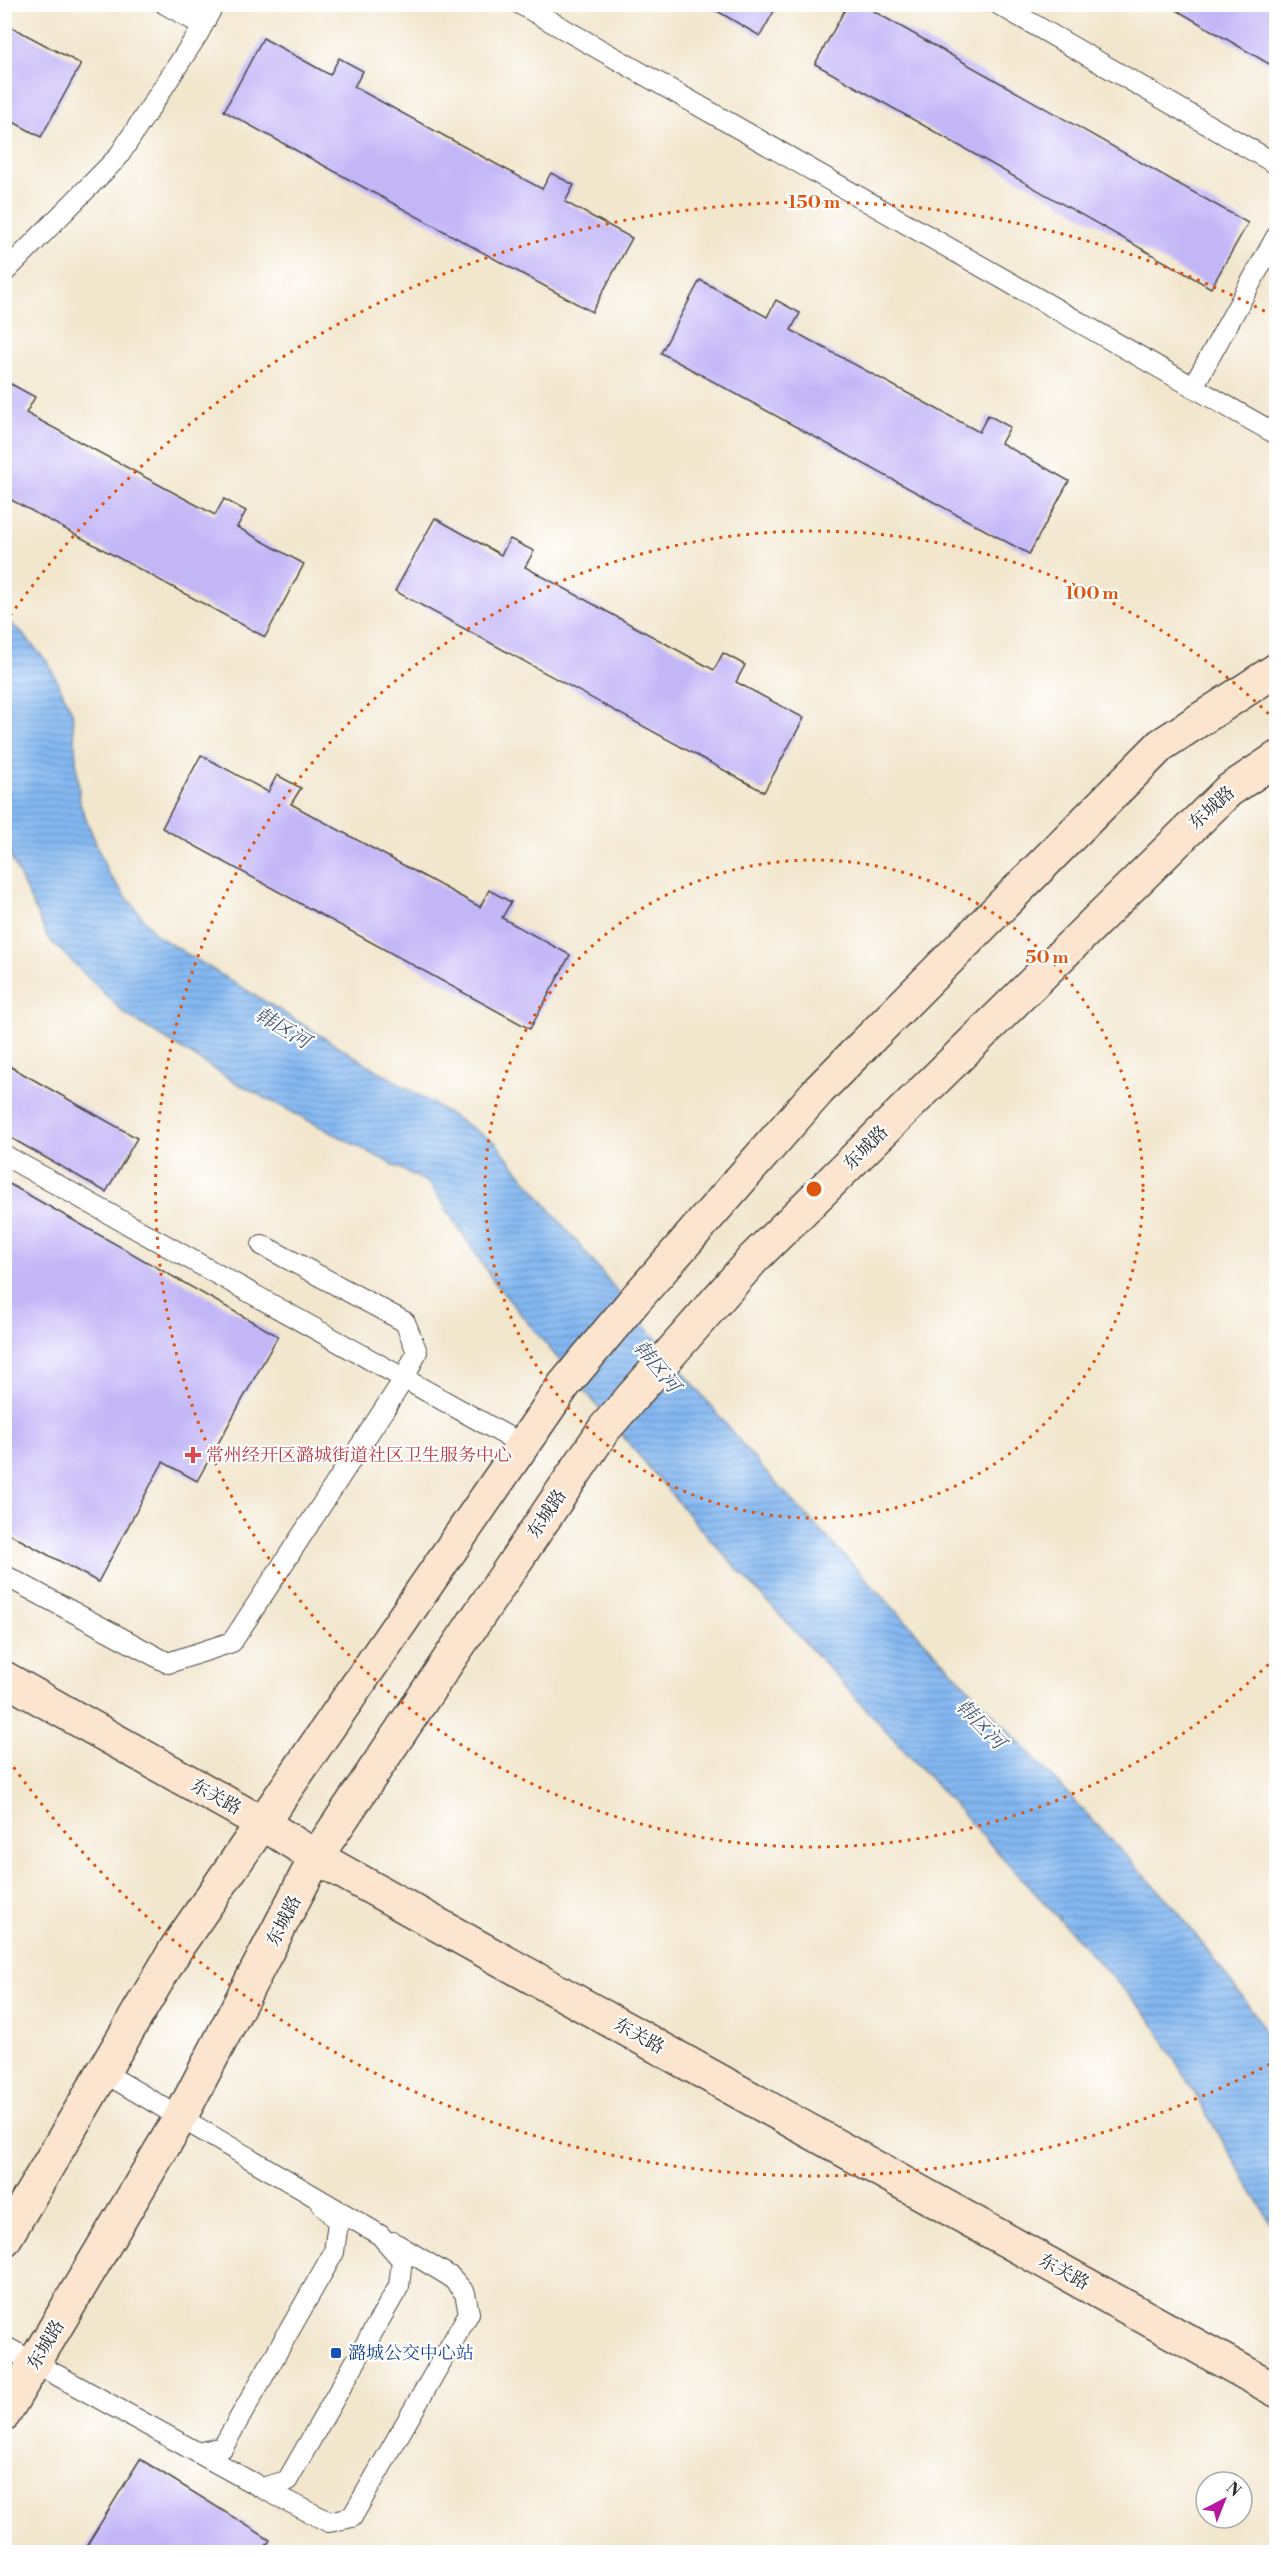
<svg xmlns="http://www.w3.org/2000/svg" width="1281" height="2557" viewBox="0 0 1281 2557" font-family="'Libre Bodoni','Noto Serif SC',serif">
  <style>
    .water { fill: url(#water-rules); stroke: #58728e; stroke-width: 1.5 }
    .building { fill: #c2b6f7 }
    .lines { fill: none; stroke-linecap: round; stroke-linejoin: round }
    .lane-casing { stroke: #494743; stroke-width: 22 }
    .secondary-casing { stroke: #494743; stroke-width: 36 }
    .lane { stroke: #fff; stroke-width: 20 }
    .secondary { stroke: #fbe5cf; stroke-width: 33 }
    .ring { fill: none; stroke: #df570e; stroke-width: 3; stroke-dasharray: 3 6 }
    .health-dot { fill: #e0444e; stroke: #fff; stroke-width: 2 }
    .transit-dot { fill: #1a4fb4; stroke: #fff; stroke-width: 2 }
    .labels { text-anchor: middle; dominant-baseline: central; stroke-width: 4.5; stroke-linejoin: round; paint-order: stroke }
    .street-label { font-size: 18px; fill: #2b2b2b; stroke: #fff }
    .health-label { font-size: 18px; fill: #be3a42; stroke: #fff; text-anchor: start }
    .transit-label { font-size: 18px; fill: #164399; stroke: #fff; text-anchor: start }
    .water-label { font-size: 20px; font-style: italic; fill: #4a5c71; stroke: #fff }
    .centre { fill: #df570e; stroke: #fff; stroke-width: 3 }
    .ring-label { font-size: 18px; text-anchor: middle; font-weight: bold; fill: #df570e; stroke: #fff; stroke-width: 4.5; stroke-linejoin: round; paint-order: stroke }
  </style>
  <defs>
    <pattern id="water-rules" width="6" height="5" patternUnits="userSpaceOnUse" patternTransform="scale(1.5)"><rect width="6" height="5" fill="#84b8f2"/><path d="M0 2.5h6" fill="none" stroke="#6c96c4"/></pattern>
  </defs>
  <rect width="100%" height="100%" fill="#fff"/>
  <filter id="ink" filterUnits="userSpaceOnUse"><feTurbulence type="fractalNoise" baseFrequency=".0167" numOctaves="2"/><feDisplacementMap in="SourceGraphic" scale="12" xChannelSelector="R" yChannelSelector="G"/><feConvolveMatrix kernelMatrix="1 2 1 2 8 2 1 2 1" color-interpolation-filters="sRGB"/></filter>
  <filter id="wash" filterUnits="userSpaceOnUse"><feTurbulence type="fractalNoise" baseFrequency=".008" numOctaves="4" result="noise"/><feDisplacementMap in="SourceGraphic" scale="24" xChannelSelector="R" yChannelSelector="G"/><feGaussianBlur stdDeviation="1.35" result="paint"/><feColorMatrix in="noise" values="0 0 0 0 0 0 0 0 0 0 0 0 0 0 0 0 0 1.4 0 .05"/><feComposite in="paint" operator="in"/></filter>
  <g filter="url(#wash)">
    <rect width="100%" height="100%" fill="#f2e6cd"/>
    <path class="water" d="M 4,618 L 20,631 L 49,664 L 72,712 L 80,804 L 108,873 L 156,935 L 495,1142 L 760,1466 L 1176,1909 L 1257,2017 L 1276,2051 L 1276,2232 L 1151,2019 L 698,1526 L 494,1282 L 430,1184 L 235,1082 L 125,1014 L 48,938 L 10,855 L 4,807 Z"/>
    <g id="blocks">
      <path class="building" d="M 705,4 L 778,4 L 760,36 Z
        M 848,4 L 861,4 L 1248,223 L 1211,288 L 815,64 Z
        M 1166,4 L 1276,4 L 1276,68 Z
        M 4,23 L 81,64 L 41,137 L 4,117 Z
        M 263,38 L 330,75 L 339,58 L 363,71 L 354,87 L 542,189 L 551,173 L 574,185 L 565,202 L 632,238 L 592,312 L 224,111 Z
        M 700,280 L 767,317 L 776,300 L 800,313 L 791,330 L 979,432 L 988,415 L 1010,427 L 1001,443 L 1069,481 L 1029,554 L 661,353 Z
        M 11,384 L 35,397 L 26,413 L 215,515 L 224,499 L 246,511 L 237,527 L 304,564 L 265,637 L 4,496 L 4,396 Z
        M 435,518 L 501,555 L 510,539 L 534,551 L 525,567 L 714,670 L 723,653 L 745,665 L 736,682 L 804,718 L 764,792 L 395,591 Z
        M 201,755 L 268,792 L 277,775 L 301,788 L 291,804 L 480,907 L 489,890 L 511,902 L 502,918 L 570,955 L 530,1029 L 162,828 Z
        M 4,1063 L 137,1138 L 106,1192 L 4,1134 Z
        M 4,1181 L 278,1336 L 197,1481 L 163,1462 L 98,1582 L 4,1531 Z
        M 140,2459 L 270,2540 L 262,2552 L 88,2552 L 84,2550 Z"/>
    </g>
  </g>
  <g filter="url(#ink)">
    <use href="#blocks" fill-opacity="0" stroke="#494743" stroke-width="1.5"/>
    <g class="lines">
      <g class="lane-casing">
        <path id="lane" d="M 165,4 L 202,25
          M 520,4 L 1276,434
          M 998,4 L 1276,164
          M 4,273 L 118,157 L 198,34 L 214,4
          M 1193,387 L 1276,237
          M 4,1155 L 523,1445
          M 4,1575 L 168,1663 L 232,1642 L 404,1379 L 417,1352 L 405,1322 L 262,1245
          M 4,2346 L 262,2488 L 287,2481 L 399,2286 L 402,2260 L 380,2235 L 103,2072
          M 198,2453 L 223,2447 L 334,2252 L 338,2222 L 322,2204
          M 262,2488 L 329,2522 L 352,2517 L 469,2313 L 465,2293 L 451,2277 L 393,2242"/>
      </g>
      <g class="secondary-casing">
        <path id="secondary" d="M 4,1678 L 262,1823 L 316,1857 L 1276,2390
          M 4,2240 L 177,1947 L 564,1385 L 634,1301 L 819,1090 L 1161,745 L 1276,670
          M 4,2414 L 180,2118 L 316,1857 L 605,1428 L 754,1258 L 1228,791 L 1276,759"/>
      </g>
      <use href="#lane" class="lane"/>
      <use href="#secondary" class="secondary"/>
    </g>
  </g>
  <g class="ring">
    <circle cx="814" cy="1189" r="329"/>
    <path d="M1275 1658A658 658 0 1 1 1275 720"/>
    <path d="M1270 2064A987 987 0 0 1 5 1755M5 623A987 987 0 0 1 1270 314"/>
  </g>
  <path class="health-dot" d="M190 1446h6v6h6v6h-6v6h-6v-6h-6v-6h6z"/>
  <rect class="transit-dot" x="330" y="2347" width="12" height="12" rx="3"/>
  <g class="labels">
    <g class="street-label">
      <text transform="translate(1212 808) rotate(-42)">东城路</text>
      <text transform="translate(866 1148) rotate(-45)">东城路</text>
      <text transform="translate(547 1514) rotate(-56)">东城路</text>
      <text transform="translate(216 1797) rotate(29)">东关路</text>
      <text transform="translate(284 1921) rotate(-63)">东城路</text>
      <text transform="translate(639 2036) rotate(29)">东关路</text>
      <text transform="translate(1064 2272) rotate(29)">东关路</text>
      <text transform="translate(46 2345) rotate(-59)">东城路</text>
    </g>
    <g class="health-label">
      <text x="206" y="1455">常州经开区潞城街道社区卫生服务中心</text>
    </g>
    <g class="transit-label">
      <text x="348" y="2353">潞城公交中心站</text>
    </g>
    <g class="water-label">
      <text transform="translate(282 1029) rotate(31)">韩区河</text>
      <text transform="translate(656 1367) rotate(51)">韩区河</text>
      <text transform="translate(980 1725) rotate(46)">韩区河</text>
    </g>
  </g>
  <circle cx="814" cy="1189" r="9" class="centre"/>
  <g class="ring-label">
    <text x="814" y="208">150 m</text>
    <text x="1092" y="599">100 m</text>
    <text x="1047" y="963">50 m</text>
  </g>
  <rect width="1281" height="2557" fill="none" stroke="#fff" stroke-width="24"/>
  <g transform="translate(1224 2500) rotate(42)"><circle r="28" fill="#ffffff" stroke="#aaaaaa" stroke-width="1.5"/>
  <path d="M0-4.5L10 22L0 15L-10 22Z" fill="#b5179e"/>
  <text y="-9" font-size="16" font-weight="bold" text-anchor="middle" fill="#2b2b2b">N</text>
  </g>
</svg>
